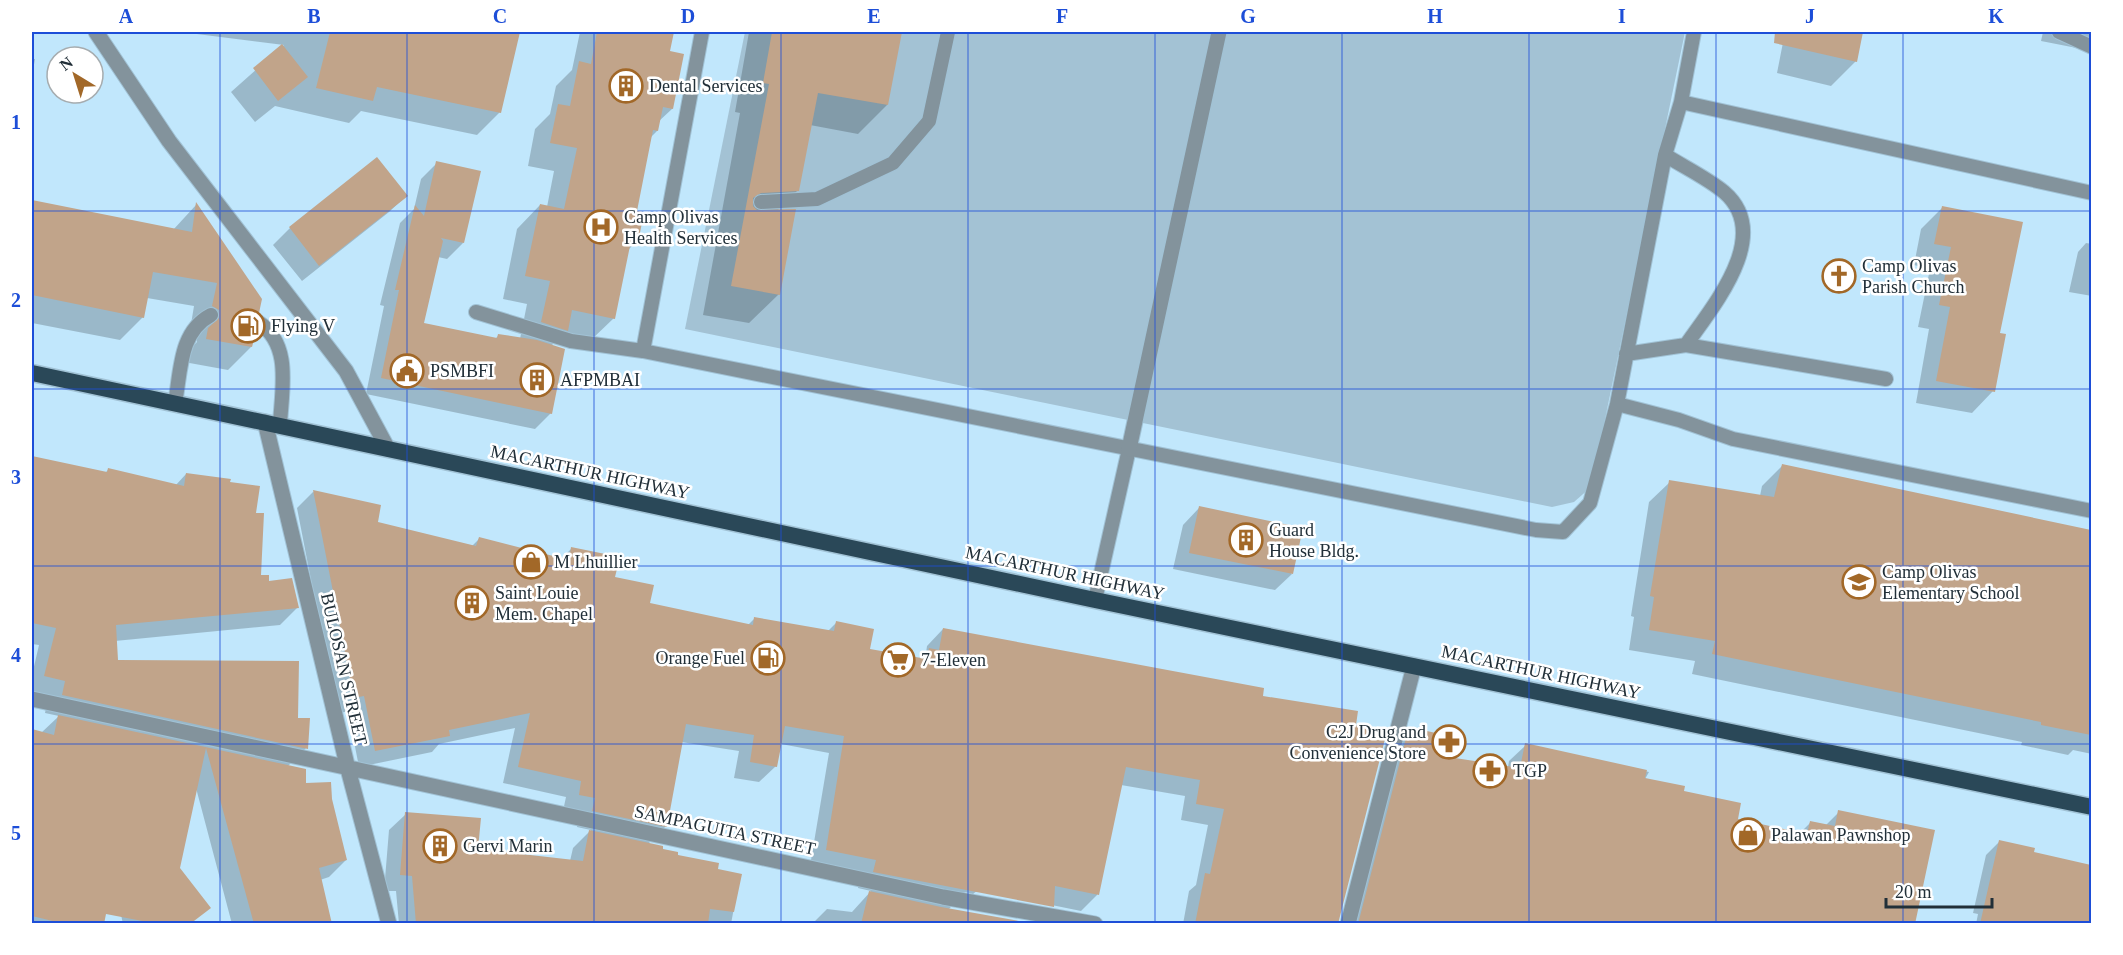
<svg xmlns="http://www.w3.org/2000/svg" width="2123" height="955" viewBox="0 0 2123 955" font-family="'Times New Roman',serif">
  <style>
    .green { fill: #a3c2d4 }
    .shadow { fill: #0003 }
    .building { fill: #c1a48a }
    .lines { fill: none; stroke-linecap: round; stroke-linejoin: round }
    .service-casing { stroke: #a1c2d5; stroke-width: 16 }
    .pedestrian-casing { stroke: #a1c2d5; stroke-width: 17 }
    .minor-casing { stroke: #a1c2d5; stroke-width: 17 }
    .trunk-casing { stroke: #a1c2d5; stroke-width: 19 }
    .service { stroke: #83939c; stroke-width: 14 }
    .pedestrian { stroke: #83939c; stroke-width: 15 }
    .minor { stroke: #83939c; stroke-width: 15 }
    .trunk { stroke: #2a4858; stroke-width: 16 }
    .grid { fill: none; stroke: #1d4ed8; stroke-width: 1.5; stroke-opacity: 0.55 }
    .labels { text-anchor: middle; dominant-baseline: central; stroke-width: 5; stroke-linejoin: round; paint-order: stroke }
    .poi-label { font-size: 18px; fill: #212f38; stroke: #fff; text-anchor: start }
    .street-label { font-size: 18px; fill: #212f38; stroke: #fff }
    .neatline { fill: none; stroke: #1d4ed8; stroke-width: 2 }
    .grid-label { font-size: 20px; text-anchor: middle; font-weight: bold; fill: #1d4ed8 }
  </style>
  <rect width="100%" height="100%" fill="#c1e7fc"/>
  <path class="green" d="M 745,32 L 1685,32 L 1591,487 L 1574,502 L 1552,507 L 685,329 Z"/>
  <path class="shadow" d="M 181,32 L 519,32 L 500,112 L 477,135 L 361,111 L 349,123 L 275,106 L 255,122 L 231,92 L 284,45 Z
    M 580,32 L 672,32 L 668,52 L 672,109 L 658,122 L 657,131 L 651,137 L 635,213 L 636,242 L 627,251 L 614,318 L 590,341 L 561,336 L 551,346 L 551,413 L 535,429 L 366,394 L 384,306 L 380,305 L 400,223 L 414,209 L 421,179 L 437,163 L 463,243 L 447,259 L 438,257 L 423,325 L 495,339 L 499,335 L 520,339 L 527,304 L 503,299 L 517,229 L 540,205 L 547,207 L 554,171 L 528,166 L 535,129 L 550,114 L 556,86 L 572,70 Z
    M 749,32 L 900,32 L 887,105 L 858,134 L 810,125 L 798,190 L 776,212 L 779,294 L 749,323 L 703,315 L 740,113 L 735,112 Z
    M 1785,32 L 1861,32 L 1856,61 L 1831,86 L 1777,73 Z
    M 2043,32 L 2092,32 L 2092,51 L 2041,41 Z
    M 32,59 L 35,59 L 32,76 Z
    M 406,196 L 389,212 L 302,281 L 273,245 L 290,228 Z
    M 196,205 L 258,312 L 248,322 L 251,347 L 228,370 L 184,362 L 186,353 L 197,342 L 196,334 L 190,330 L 194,306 L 147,298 L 143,317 L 120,340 L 32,323 L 32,209 L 173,230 Z
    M 1943,207 L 1998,334 L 1993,391 L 1972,413 L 1916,403 L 1929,329 L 1918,327 L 1930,269 L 1914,265 L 1921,229 Z
    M 2086,243 L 2092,244 L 2092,296 L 2069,292 L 2078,252 Z
    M 32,458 L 105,473 L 108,470 L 175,486 L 186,474 L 229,484 L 255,515 L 260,577 L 298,607 L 280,625 L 115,641 L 116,661 L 296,719 L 306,748 L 288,766 L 304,785 L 330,799 L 346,860 L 329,877 L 320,880 L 331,924 L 232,924 L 196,788 L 178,868 L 184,875 L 194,924 L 123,924 L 113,877 L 102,924 L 33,924 L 32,731 L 41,733 L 59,716 L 45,713 L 48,698 L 32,695 L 32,675 L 39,645 L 32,644 Z
    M 1782,466 L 2092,532 L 2092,754 L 2073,750 L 2068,755 L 2021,745 L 2022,742 L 1692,674 L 1695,661 L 1629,650 L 1634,617 L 1631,616 L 1649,502 L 1670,482 L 1760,496 L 1762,486 Z
    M 313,492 L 380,506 L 376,523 L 472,546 L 479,539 L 561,559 L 572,548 L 649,604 L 747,626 L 755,618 L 828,631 L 836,623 L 869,650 L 919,659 L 926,653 L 927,646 L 943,629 L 1261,698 L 1337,924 L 1183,924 L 1189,891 L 1196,885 L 1208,825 L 1181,820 L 1185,796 L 1121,785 L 1097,895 L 1081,911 L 978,890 L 973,894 L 965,892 L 949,909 L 963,924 L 812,924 L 827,909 L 852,912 L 871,891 L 858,888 L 860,876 L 810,866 L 829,753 L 781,744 L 776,766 L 759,782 L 734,778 L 739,751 L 681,742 L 666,826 L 648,844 L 716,870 L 740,875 L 731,924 L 399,924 L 396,891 L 384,891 L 389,830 L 406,814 L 477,851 L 570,861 L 573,848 L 591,830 L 577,827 L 579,814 L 563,811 L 566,797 L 503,783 L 515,728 L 439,744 L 432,752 L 359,767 L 348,711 L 337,714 L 297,508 Z
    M 1199,508 L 1292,574 L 1275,590 L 1173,569 L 1183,525 Z
    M 1414,729 L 1453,759 L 1508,767 L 1509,761 L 1526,745 L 1649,772 L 1563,924 L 1347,924 L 1391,752 Z
    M 1839,812 L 1914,924 L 1736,820 L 1800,833 L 1810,823 L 1825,826 Z
    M 2000,841 L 2032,853 L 2089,866 L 2091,864 L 2092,924 L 1976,924 L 1978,914 L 1973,913 L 1986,855 Z"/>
  <path class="building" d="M 330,32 L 520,32 L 501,113 L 377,87 L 373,101 L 316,88 Z
    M 597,32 L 674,32 L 670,51 L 684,54 L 673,109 L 663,107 L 658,131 L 653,130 L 637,211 L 644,212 L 638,243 L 631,241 L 615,319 L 572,310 L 568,331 L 541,322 L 550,281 L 525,276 L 540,204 L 564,209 L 577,148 L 550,143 L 558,104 L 570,106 L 579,61 L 591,64 Z
    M 772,32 L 902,32 L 888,105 L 818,93 L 799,191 L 761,193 L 753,198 L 753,206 L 757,210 L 796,209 L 780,295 L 731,286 L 769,84 L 763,83 Z
    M 1775,32 L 1863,32 L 1857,62 L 1774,43 Z
    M 282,44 L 308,77 L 278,101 L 253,68 Z
    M 377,157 L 408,196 L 319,266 L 289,227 Z
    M 436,161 L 481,171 L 464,243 L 441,238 L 443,241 L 424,323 L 497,338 L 498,334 L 537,340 L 565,349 L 552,414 L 381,378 L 399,290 L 395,290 L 415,205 L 424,216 Z
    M 32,200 L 192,232 L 196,202 L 262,299 L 259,313 L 254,314 L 249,320 L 250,326 L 256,332 L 252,347 L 206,339 L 208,328 L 219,318 L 219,310 L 212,306 L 217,283 L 153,272 L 144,318 L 32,295 Z
    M 1942,206 L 2023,222 L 2000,333 L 2006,334 L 1995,392 L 1936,381 L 1950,307 L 1939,305 L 1951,247 L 1934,244 Z
    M 32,456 L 107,472 L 108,468 L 184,486 L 186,473 L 231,479 L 230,482 L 260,486 L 256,513 L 264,513 L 261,575 L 269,575 L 269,581 L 292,578 L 299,608 L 116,625 L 118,660 L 299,661 L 298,718 L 310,718 L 308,749 L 62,695 L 65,681 L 44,676 L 56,628 L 32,623 Z
    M 1782,464 L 2091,530 L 2091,735 L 2041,725 L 2041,722 L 1712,654 L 1715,641 L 1649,630 L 1654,597 L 1650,596 L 1669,480 L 1774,497 Z
    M 313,490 L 381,505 L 378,522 L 476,546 L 479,537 L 569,560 L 571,547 L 620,557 L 615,577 L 654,585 L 650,603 L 753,625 L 754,617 L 834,631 L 836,621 L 874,629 L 870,649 L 927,659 L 929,648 L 939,650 L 943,628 L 1264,688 L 1263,696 L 1358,711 L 1356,725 L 1387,731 L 1338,924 L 1195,924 L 1205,873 L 1210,874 L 1224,809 L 1196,804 L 1200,780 L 1126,767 L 1099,895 L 1055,886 L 1054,907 L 873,872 L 876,860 L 826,850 L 844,736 L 785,726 L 777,767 L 750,762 L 754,735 L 686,724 L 667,827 L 592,811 L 595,798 L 579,795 L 581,781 L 518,767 L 530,713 L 449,730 L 450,736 L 375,751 L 364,696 L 354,698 Z
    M 1199,506 L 1303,528 L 1293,574 L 1189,553 Z
    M 58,715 L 306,769 L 306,783 L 331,782 L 332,799 L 347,860 L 319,868 L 332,924 L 254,924 L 206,748 L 180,868 L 211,908 L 190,924 L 158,924 L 106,914 L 104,924 L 65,924 L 32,916 L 32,729 L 54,735 Z
    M 1413,728 L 1459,738 L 1455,758 L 1520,768 L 1525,743 L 1647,770 L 1645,778 L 1685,786 L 1684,791 L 1741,803 L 1738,819 L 1807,834 L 1810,821 L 1835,826 L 1838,810 L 1935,830 L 1915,924 L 1358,924 L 1407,734 L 1411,735 Z
    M 405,812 L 481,818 L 478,849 L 583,861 L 589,830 L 663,846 L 663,849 L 678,852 L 678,855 L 719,863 L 718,869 L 742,874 L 734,912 L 710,909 L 708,924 L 416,924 L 412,876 L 400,875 Z
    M 1999,840 L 2035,848 L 2034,852 L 2091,865 L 2091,924 L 1980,924 Z
    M 869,891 L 941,907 L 1036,924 L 861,924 Z"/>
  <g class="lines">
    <g class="service-casing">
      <path id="service" d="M 2059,32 L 2092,47
        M 1681,102 L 2092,193
        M 761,202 L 817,199 L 893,163 L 929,121 L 948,32
        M 476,312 L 571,341 L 643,351 L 1536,530 L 1563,532 L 1590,503 L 1617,404 L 1665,155 L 1681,102 L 1694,32
        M 258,322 C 292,344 282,388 280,424
        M 1686,345 L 1886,379
        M 643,351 L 702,32
        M 1626,354 L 1686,345 C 1713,306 1774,235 1724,192 C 1707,178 1684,167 1665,155
        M 175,403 C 181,371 179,332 211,315
        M 1617,404 L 1679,420 L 1733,439 L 2092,511
        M 1095,600 L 1129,449"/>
    </g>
    <g class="pedestrian-casing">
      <path id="pedestrian" d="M 1129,449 L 1219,32"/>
    </g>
    <g class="minor-casing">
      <path id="minor" d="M 96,32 L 169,141 L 346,371 L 388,449
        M 265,422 L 348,769 L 389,924
        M 32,699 L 943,897 L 1095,924
        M 1348,924 L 1414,666"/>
    </g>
    <g class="trunk-casing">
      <path id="trunk" d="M 32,373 L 1095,600 L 2092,807"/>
    </g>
    <use href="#service" class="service"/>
    <use href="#pedestrian" class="pedestrian"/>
    <use href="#minor" class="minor"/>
    <use href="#trunk" class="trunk"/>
  </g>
  <path class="grid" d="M 220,32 L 220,924M 407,32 L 407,924M 594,32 L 594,924M 781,32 L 781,924M 968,32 L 968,924M 1155,32 L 1155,924M 1342,32 L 1342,924M 1529,32 L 1529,924M 1716,32 L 1716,924M 1903,32 L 1903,924M 32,211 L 2092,211M 32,389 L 2092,389M 32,566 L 2092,566M 32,744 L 2092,744"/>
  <defs>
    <g id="building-ring" transform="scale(1.725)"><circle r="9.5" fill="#fff" stroke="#a26828" stroke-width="1.5"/><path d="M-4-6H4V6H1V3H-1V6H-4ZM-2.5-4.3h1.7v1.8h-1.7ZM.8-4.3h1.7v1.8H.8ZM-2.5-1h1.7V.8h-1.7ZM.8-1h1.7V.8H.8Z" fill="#a26828"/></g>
    <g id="hospital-ring" transform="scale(1.725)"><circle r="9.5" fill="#fff" stroke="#a26828" stroke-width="1.5"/><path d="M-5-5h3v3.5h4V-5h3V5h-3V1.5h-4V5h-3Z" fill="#a26828"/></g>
    <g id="church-ring" transform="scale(1.725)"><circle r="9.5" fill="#fff" stroke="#a26828" stroke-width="1.5"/><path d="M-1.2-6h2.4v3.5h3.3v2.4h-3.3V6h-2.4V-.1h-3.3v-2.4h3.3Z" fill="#a26828"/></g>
    <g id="fuel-ring" transform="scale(1.725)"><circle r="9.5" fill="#fff" stroke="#a26828" stroke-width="1.5"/><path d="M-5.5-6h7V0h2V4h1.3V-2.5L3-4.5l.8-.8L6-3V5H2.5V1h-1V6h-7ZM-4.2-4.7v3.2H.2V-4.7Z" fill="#a26828"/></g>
    <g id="civic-ring" transform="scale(1.725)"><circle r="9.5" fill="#fff" stroke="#a26828" stroke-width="1.5"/><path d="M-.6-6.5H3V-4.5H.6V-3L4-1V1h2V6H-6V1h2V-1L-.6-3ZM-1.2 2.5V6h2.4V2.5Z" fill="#a26828"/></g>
    <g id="shop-ring" transform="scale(1.725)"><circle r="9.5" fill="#fff" stroke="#a26828" stroke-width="1.5"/><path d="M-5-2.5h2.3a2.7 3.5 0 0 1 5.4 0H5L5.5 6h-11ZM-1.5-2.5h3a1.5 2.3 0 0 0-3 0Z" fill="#a26828"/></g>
    <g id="school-ring" transform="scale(1.725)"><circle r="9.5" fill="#fff" stroke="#a26828" stroke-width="1.5"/><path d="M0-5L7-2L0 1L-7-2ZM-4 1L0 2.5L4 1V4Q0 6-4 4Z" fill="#a26828"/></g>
    <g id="supermarket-ring" transform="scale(1.725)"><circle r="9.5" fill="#fff" stroke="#a26828" stroke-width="1.5"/><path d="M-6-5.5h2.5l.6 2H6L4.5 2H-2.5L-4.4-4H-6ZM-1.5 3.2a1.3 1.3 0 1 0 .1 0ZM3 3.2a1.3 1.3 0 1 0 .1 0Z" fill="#a26828"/></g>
    <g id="pharmacy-ring" transform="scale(1.725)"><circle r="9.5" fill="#fff" stroke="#a26828" stroke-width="1.5"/><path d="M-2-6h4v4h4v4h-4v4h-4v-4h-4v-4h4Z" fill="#a26828"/></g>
  </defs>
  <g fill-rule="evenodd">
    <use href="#building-ring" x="626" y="86"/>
    <use href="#hospital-ring" x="601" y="227"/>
    <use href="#church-ring" x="1839" y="276"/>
    <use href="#fuel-ring" x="248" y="326"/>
    <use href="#civic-ring" x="407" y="371"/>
    <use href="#building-ring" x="537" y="380"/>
    <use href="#building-ring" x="1246" y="540"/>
    <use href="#shop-ring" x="531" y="562"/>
    <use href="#school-ring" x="1859" y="582"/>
    <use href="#building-ring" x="472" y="603"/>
    <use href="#fuel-ring" x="768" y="658"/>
    <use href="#supermarket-ring" x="898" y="660"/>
    <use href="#pharmacy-ring" x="1449" y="742"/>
    <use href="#pharmacy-ring" x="1490" y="771"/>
    <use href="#shop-ring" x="1748" y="835"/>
    <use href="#building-ring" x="440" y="846"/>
  </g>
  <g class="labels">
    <g class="poi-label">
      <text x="649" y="86">Dental Services</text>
      <text x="624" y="217">Camp Olivas<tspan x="624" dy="21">Health Services</tspan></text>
      <text x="1862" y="266">Camp Olivas<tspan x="1862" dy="21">Parish Church</tspan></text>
      <text x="271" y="326">Flying V</text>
      <text x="430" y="371">PSMBFI</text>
      <text x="560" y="380">AFPMBAI</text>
      <text x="1269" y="530">Guard<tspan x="1269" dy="21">House Bldg.</tspan></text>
      <text x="554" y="562">M Lhuillier</text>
      <text x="1882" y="572">Camp Olivas<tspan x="1882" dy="21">Elementary School</tspan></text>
      <text x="495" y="593">Saint Louie<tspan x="495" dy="21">Mem. Chapel</tspan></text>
      <text x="745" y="658" text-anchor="end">Orange Fuel</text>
      <text x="921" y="660">7-Eleven</text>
      <text x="1426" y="732" text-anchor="end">C2J Drug and<tspan x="1426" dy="21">Convenience Store</tspan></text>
      <text x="1513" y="771">TGP</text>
      <text x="1771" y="835">Palawan Pawnshop</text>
      <text x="463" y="846">Gervi Marin</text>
    </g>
    <g class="street-label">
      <text transform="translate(590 472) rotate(12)">MACARTHUR HIGHWAY</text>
      <text transform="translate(1065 573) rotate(12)">MACARTHUR HIGHWAY</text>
      <text transform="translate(344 669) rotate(77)">BULOSAN STREET</text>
      <text transform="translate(1541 672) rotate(12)">MACARTHUR HIGHWAY</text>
      <text transform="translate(725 830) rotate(12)">SAMPAGUITA STREET</text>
    </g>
  </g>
  <rect width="2123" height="955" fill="none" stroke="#ffffff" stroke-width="66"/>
  <g transform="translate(75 75) rotate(322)"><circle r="28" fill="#ffffff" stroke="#a6acaf" stroke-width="1.5"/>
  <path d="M0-4.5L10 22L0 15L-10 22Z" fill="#a26828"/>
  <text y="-9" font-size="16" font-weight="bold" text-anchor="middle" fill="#212f38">N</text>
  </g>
  <path d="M1886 898v9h106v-9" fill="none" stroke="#212f38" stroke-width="3"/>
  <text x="1895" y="898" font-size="18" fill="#212f38" stroke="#ffffff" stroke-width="4.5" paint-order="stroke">20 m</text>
  <rect x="33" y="33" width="2057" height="889" class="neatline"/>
  <g class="grid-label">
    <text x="126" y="23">A</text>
    <text x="314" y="23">B</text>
    <text x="500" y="23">C</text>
    <text x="688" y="23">D</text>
    <text x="874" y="23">E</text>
    <text x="1062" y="23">F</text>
    <text x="1248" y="23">G</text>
    <text x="1435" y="23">H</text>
    <text x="1622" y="23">I</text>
    <text x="1810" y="23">J</text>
    <text x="1996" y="23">K</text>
    <text x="16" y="129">1</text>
    <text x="16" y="307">2</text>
    <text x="16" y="484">3</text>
    <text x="16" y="662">4</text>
    <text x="16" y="840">5</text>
  </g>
</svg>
